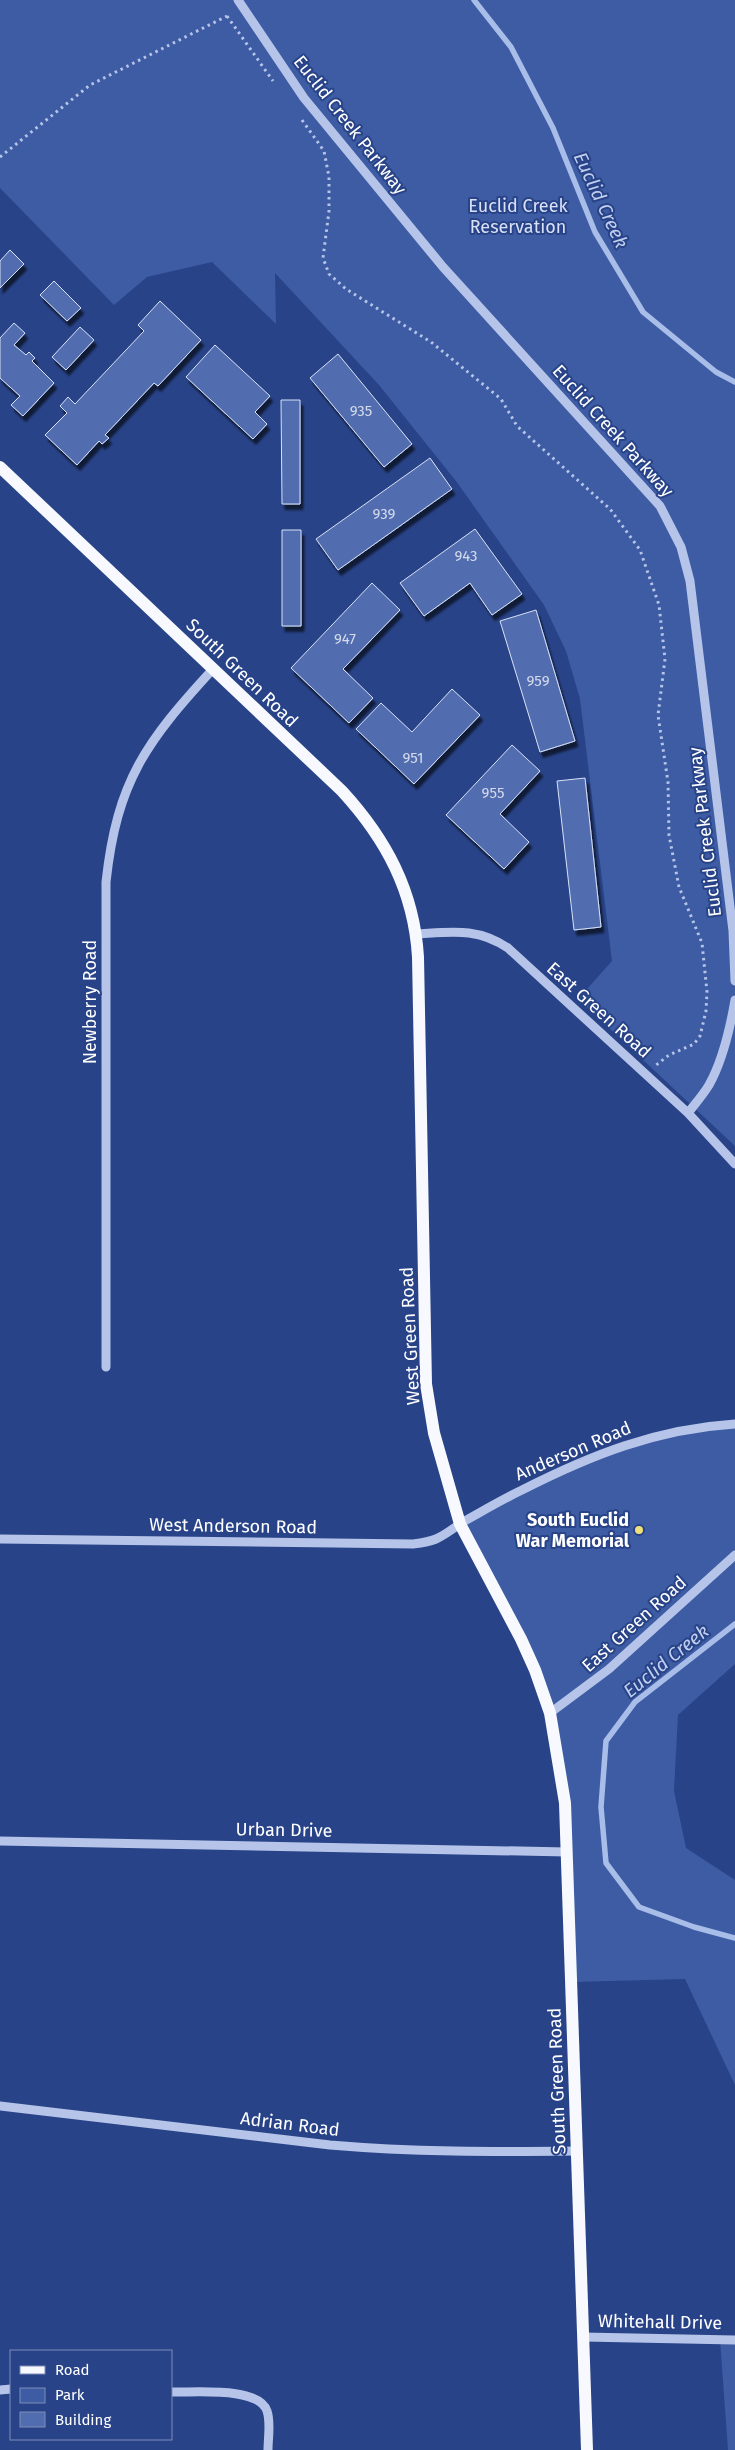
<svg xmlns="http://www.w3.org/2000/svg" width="735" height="2450" viewBox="0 0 735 2450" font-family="'Fira Sans',sans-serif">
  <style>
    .green { fill: #3d5ca4 }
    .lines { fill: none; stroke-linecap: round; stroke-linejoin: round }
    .stream { stroke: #a9bde9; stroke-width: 5.5 }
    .building { fill: #516daf; stroke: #d8e1f7; filter: url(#shadow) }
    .path { stroke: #b5c4e8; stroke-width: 3; stroke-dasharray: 2.5 4; stroke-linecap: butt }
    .minor { stroke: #b5c4e8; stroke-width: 9 }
    .major { stroke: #f7f9fe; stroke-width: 12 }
    .poi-dot { fill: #f0e07b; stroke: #284388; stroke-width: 2 }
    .labels { text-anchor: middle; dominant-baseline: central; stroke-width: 4; stroke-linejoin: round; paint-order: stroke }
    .number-label { font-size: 15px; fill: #d4daeb }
    .street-label { font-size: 18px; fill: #fff; stroke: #284388 }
    .park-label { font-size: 18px; fill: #d8e1f7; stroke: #284388 }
    .poi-label { font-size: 18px; font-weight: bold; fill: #fff; stroke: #284388; text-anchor: end }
    .water-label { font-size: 19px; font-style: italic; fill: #c0cff0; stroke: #284388 }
  </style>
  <defs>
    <filter id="shadow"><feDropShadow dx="3" dy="5.5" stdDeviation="1" flood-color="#0009"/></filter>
  </defs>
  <rect width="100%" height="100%" fill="#284388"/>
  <path class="green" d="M 0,0 L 735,0 L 735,1146 L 578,999 L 612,961 L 580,699 L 566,651 L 544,605 L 456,481 L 379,385 L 275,273 L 276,324 L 212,262 L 147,277 L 114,305 L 0,188 Z
    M 735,1424 L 735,1664 L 678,1715 L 674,1791 L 686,1848 L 735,1880 L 735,2085 L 685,1979 L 572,1982 L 565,1803 L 550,1713 L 460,1524 L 522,1490 L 641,1439 Z
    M 720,2340 L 735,2340 L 735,2450 L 728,2450 Z"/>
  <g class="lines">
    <path class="stream" d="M 474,0 L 511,47 L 553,128 L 595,232 L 643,312 L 716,372 L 735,382
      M 735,1624 L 635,1702 L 606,1741 L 601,1807 L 606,1863 L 639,1907 L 694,1927 L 735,1938"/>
  </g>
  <path class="building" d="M 10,250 L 24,264 L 0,288 L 0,261 Z
    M 54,281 L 81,308 L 67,321 L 40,295 Z
    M 160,301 L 201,340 L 158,386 L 154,383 L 105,435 L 109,438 L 102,444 L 99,441 L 77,465 L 45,435 L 67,413 L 60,406 L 68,397 L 75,404 L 144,331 L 138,325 Z
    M 14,323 L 25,333 L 14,345 L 26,355 L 29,352 L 35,358 L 32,361 L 54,383 L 23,416 L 11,405 L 20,396 L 0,378 L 0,338 Z
    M 80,327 L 94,340 L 66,370 L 52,357 Z
    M 215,345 L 270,396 L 255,412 L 267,424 L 253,439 L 186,377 Z
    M 338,354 L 412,444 L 384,467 L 310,378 Z
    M 281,400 L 300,400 L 300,504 L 282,504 Z
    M 430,458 L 452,489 L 338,570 L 316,539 Z
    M 475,529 L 522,594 L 492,615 L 470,583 L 424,616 L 400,583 Z
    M 282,530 L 301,530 L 301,626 L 282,626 Z
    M 372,583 L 400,610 L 343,669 L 373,698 L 349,723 L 291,668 Z
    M 536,610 L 575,741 L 540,752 L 500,621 Z
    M 452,689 L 480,715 L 414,784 L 356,729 L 381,703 L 412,732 Z
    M 512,745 L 540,771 L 500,814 L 529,842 L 504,869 L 446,815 Z
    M 585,778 L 601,927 L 574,930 L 557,781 Z"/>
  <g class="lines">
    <path class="path" d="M 227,16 L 273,81
      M 302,120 L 324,151 L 329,177 L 329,211 L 323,258 L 329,274 L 346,289 L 431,342 L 501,399 L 517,426 L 610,509 L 640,550 L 659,605 L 665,659 L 658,715 L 668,782 L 669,835 L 679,887 L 702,943 L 707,992 L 706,1011 L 700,1036 L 694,1044 L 669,1055 L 655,1066
      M 0,157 L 90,85 L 227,16"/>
    <path class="minor" d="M 238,0 L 304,98 L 443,267 L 660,506 L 681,547 L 690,581 L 733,931 L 735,981
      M 416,934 C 451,932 477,927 508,948 L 688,1113 L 735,1164
      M 688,1113 C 695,1104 703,1095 709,1085 C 723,1060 730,1029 735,1000
      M 106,1367 L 106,882 C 117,781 146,742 213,669
      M 0,1539 L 413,1544 C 421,1543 429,1542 436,1539 C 445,1535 453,1529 461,1523 C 481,1512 501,1500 522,1490 C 591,1455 656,1429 735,1424
      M 550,1713 L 609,1669 L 735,1555
      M 0,1841 L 567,1852
      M 0,2106 L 330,2145 C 412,2152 494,2152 577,2151
      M 583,2337 L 735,2340
      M 0,2390 L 11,2389
      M 171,2392 C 193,2393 259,2386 267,2411 C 271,2422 268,2438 268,2450"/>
    <path class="major" d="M 0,467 L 342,791 C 386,839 414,891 418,957 L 426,1384 L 434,1433 L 460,1524 L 521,1639 L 535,1670 L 550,1713 L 565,1803 L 587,2450"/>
  </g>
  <circle class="poi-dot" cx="639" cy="1530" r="5"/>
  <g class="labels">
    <g class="number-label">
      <text x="361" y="411">935</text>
      <text x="384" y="514">939</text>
      <text x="466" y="556">943</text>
      <text x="345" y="639">947</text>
      <text x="538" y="681">959</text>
      <text x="413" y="758">951</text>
      <text x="493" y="793">955</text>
    </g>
    <g class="street-label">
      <text transform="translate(350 125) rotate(52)">Euclid Creek Parkway</text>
      <text transform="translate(613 431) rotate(48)">Euclid Creek Parkway</text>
      <text transform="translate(242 673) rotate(44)">South Green Road</text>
      <text transform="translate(705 832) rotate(-97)">Euclid Creek Parkway</text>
      <text transform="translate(90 1002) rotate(-90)">Newberry Road</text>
      <text transform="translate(599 1010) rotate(42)">East Green Road</text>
      <text transform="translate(410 1336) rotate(-93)">West Green Road</text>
      <text transform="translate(573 1451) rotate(-23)">Anderson Road</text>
      <text transform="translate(233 1526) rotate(1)">West Anderson Road</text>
      <text transform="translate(634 1624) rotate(-42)">East Green Road</text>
      <text transform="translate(284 1830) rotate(1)">Urban Drive</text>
      <text transform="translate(557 2081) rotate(-92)">South Green Road</text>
      <text transform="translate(290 2124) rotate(7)">Adrian Road</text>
      <text transform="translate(660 2322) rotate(1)">Whitehall Drive</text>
    </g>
    <g class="park-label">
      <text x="518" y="206">Euclid Creek<tspan x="518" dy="21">Reservation</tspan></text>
    </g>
    <g class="poi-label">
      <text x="629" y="1520">South Euclid<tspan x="629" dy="21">War Memorial</tspan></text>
    </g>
    <g class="water-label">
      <text transform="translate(601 200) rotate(65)">Euclid Creek</text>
      <text transform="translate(666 1661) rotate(-39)">Euclid Creek</text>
    </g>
  </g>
  <rect x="10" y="2350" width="162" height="90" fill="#284388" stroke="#7e8eb8"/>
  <rect x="20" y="2366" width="25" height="8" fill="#f7f9fe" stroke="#7e8eb8"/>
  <text x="55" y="2375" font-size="15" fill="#ffffff">Road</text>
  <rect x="20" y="2388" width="25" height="15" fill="#3d5ca4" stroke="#7e8eb8"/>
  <text x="55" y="2400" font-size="15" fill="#ffffff">Park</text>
  <rect x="20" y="2412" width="25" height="15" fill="#516daf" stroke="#7e8eb8"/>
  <text x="55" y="2425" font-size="15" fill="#ffffff">Building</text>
</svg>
